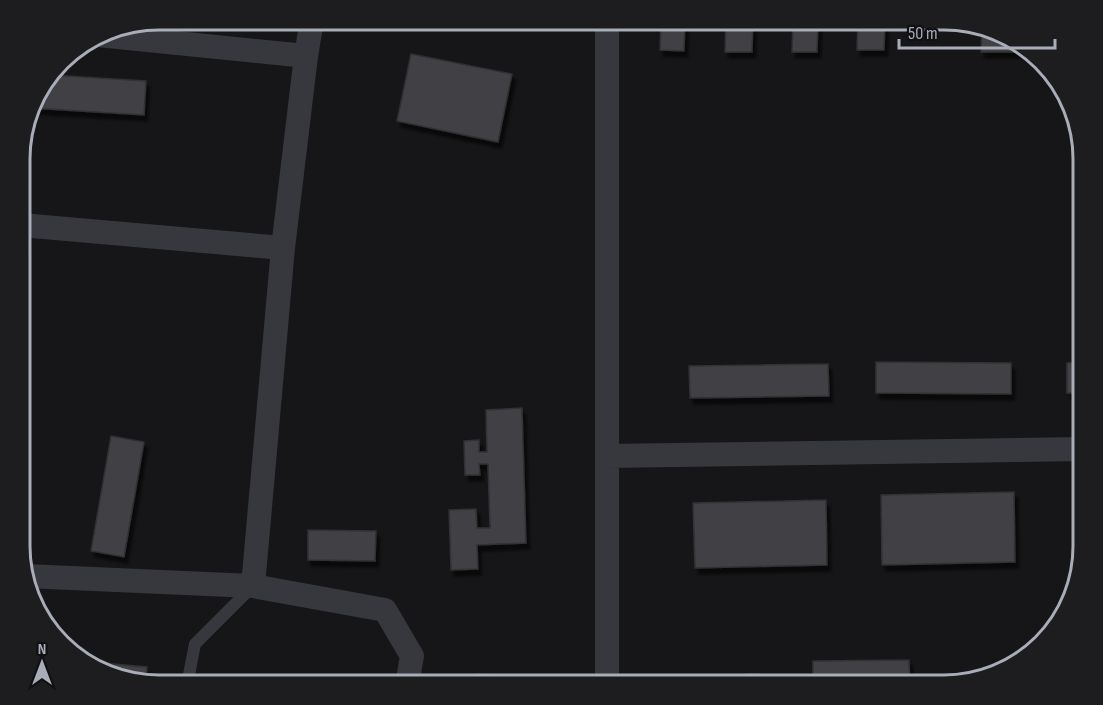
<svg xmlns="http://www.w3.org/2000/svg" width="1103" height="705" viewBox="0 0 1103 705" font-family="'Sofia Sans Condensed',sans-serif">
  <style>
    .building { fill: #404145; stroke: #303034; stroke-width: 1.5; filter: url(#shadow) }
    .lines { fill: none; stroke-linecap: round; stroke-linejoin: round }
    .lane { stroke: #37383d; stroke-width: 12 }
    .street { stroke: #37383d; stroke-width: 24 }
    .rim { fill: none; stroke: #a8adb8; stroke-width: 3 }
  </style>
  <defs>
    <filter id="shadow"><feDropShadow dx="3.5" dy="6" stdDeviation="1.5" flood-color="#0009"/></filter>
  </defs>
  <rect width="100%" height="100%" fill="#161618"/>
  <path class="building" d="M 661,20 L 685,20 L 684,51 L 660,50 Z
    M 726,20 L 753,20 L 752,52 L 725,52 Z
    M 793,20 L 818,20 L 817,52 L 792,52 Z
    M 858,20 L 885,20 L 884,50 L 857,50 Z
    M 982,31 L 1022,43 L 1022,52 L 981,52 Z
    M 411,54 L 512,74 L 498,142 L 397,121 Z
    M 51,75 L 146,81 L 144,115 L 31,108 L 34,97 Z
    M 876,362 L 1011,363 L 1011,394 L 876,393 Z
    M 1083,362 L 1083,393 L 1067,393 L 1067,363 Z
    M 828,364 L 829,396 L 690,398 L 689,366 Z
    M 522,408 L 526,543 L 477,545 L 478,569 L 451,570 L 449,510 L 476,509 L 477,528 L 490,528 L 488,464 L 479,464 L 480,475 L 465,475 L 464,441 L 479,440 L 479,452 L 487,452 L 486,410 Z
    M 111,436 L 144,442 L 124,557 L 91,551 Z
    M 1014,492 L 1015,562 L 882,565 L 881,495 Z
    M 826,500 L 827,565 L 695,568 L 693,503 Z
    M 308,530 L 376,531 L 375,561 L 308,560 Z
    M 909,660 L 910,685 L 813,685 L 813,661 Z
    M 91,662 L 147,667 L 146,682 L 91,665 Z
    M 475,674 L 532,676 L 532,685 L 475,685 Z
    M 746,674 L 759,674 L 759,685 L 746,685 Z"/>
  <g class="lines">
    <path class="lane" d="M 187,685 L 195,644 L 252,587"/>
    <path class="street" d="M 607,20 L 607,685
      M 98,35 L 306,56 L 283,248 L 253,586
      M 306,56 L 312,20
      M 21,225 L 283,248
      M 607,456 L 1083,449
      M 25,576 L 253,586 L 385,610 L 412,656 L 407,685"/>
  </g>
  <path d="M0 0H1103V705H0ZM159 30H944A129 129 0 0 1 1073 159V546A129 129 0 0 1 944 675H159A129 129 0 0 1 30 546V159A129 129 0 0 1 159 30Z" fill="#1d1d20" fill-rule="evenodd"/>
  <path class="rim" d="M159 30H944A129 129 0 0 1 1073 159V546A129 129 0 0 1 944 675H159A129 129 0 0 1 30 546V159A129 129 0 0 1 159 30Z"/>
  <g transform="translate(42 663)" stroke="#111113" stroke-width="4.5" paint-order="stroke">
  <path d="M0-4.5L10 22L0 15L-10 22Z" fill="#a8adb8"/>
  <text y="-9" font-size="16" font-weight="bold" text-anchor="middle" fill="#a8adb8">N</text>
  </g>
  <path d="M899 39v9h156v-9" fill="none" stroke="#a8adb8" stroke-width="3"/>
  <text x="908" y="39" font-size="18" fill="#a8adb8" stroke="#111113" stroke-width="4.5" paint-order="stroke">50 m</text>
</svg>
